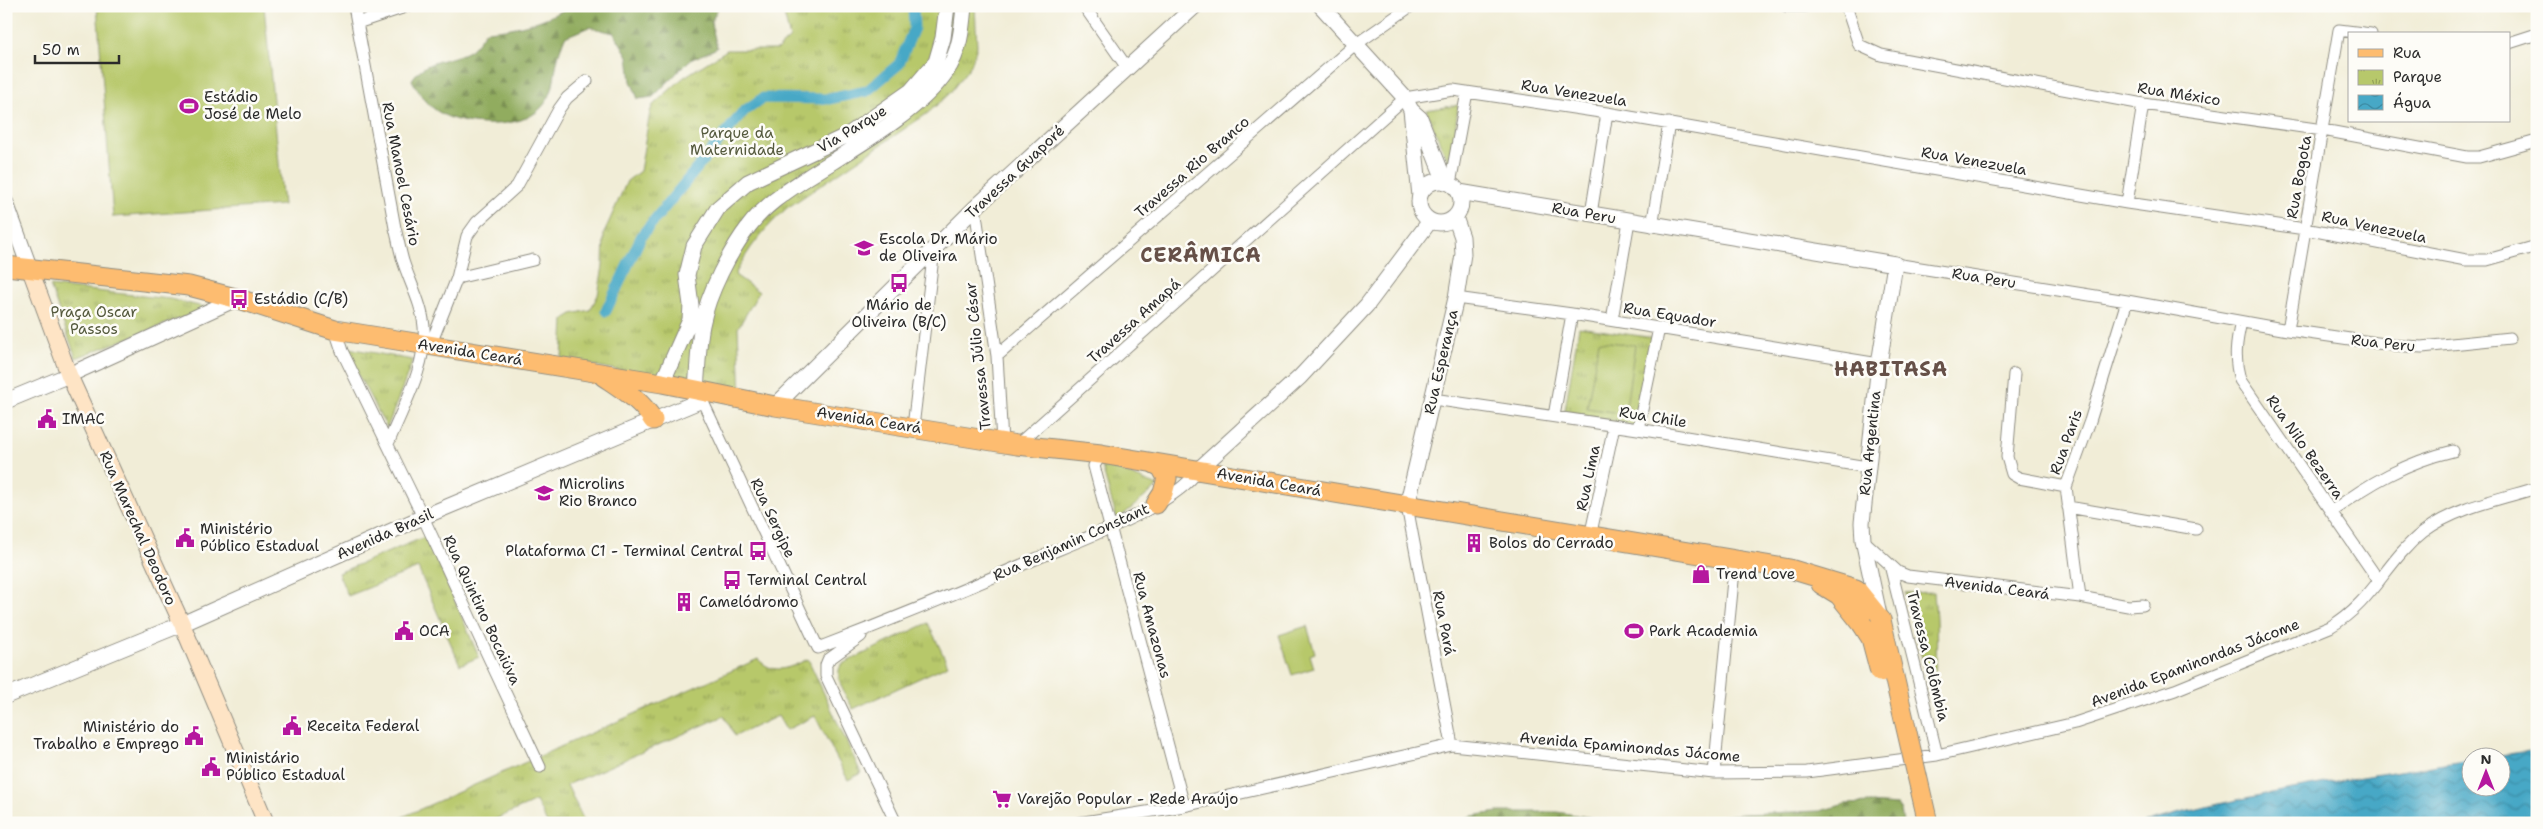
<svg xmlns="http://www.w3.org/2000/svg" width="2543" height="829" viewBox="0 0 2543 829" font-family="'Shantell Sans',sans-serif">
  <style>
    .forest { fill: url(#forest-firs); stroke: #5e6c45 }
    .park { fill: url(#park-tufts); stroke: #717a4b }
    .pitch { fill: #b7c86b; stroke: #717a4b }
    .water { fill: url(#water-waves); stroke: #396a78 }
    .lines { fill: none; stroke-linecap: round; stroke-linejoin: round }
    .canal { stroke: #47a8c6; stroke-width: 11 }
    .minor-casing { stroke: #8e8c81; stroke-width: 13 }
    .tertiary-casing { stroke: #8e8c81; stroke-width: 17 }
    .secondary-casing { stroke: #8e8c81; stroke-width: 18 }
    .primary-casing { stroke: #8e8c81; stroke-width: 21 }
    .minor { stroke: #fff; stroke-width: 11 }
    .tertiary { stroke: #fff; stroke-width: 15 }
    .secondary { stroke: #fee4c5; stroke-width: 16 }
    .primary { stroke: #fdbc6f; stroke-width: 19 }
    .primary-bridge-casing { stroke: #8e8c81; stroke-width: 21; stroke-linecap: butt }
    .primary-bridge { stroke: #fdbc6f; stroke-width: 19 }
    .labels { text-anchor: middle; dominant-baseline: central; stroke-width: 5; stroke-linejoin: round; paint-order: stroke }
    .street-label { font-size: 15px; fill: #2b2b2b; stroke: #fdfcf7 }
    .poi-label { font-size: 15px; fill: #2b2b2b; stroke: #fdfcf7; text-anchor: start }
    .park-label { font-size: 15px; fill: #555a3e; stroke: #fdfcf7 }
    .district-label { font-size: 20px; font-weight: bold; letter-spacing: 1px; fill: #665048; stroke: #fdfcf7 }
  </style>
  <defs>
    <pattern id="forest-firs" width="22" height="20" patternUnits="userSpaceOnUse" patternTransform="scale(1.25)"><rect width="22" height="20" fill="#91ac5f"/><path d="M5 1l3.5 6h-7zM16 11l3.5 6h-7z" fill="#778c4f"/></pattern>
    <pattern id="park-tufts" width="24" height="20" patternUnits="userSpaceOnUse" patternTransform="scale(1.25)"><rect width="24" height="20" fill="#b7c86b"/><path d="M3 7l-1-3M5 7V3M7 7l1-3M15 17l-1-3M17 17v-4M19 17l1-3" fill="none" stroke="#95a358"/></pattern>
    <pattern id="water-waves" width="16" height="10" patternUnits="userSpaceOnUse" patternTransform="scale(1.25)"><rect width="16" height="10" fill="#47a8c6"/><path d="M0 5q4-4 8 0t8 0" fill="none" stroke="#3b89a1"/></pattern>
  </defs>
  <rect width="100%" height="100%" fill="#fdfcf7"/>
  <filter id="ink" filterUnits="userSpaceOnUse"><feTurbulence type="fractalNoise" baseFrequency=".02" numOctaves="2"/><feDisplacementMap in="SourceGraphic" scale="10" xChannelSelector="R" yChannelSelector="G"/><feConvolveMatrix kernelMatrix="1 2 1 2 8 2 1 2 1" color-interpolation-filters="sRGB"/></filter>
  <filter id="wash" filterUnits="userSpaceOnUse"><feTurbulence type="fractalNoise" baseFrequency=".0096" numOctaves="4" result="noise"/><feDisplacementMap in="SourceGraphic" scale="20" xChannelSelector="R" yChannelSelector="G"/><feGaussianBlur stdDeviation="1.12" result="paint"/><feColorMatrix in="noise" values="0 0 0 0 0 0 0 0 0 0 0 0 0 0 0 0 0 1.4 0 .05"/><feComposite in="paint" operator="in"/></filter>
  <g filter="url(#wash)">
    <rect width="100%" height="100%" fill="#f1edd7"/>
    <path class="forest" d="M 571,6 L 719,6 L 711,22 L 717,48 L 690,60 L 653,97 L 638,99 L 631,81 L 628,56 L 614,33 L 589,27 L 565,37 C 562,45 558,54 557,62 C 553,81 555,93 541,108 C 521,130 465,127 442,114 C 427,106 419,93 412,80 C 424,59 448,62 467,52 C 474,49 481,37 486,31 C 517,29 543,22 571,6 Z
      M 1871,803 L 1897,805 L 1901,811 L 1903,823 L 1455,823 L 1471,816 L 1498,812 L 1557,812 L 1612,821 L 1664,823 L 1742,814 L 1820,811 L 1845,804 Z"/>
    <path class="park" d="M 782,6 L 975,6 L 977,46 L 971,65 L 949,94 L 928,113 L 787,208 C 766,227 747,249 735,275 L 759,292 L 738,328 L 741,395 L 562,359 L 564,319 L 572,314 L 590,310 L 598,295 L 603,266 L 604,233 L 627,181 L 640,171 L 650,112 L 653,105 L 684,77 L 727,50 L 777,50 L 790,38 Z
      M 1458,105 L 1451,169 L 1426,110 Z
      M 50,286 L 170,299 L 208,308 L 76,358 Z
      M 1579,327 L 1654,338 L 1636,426 L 1564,415 Z
      M 343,347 L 413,360 L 387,428 Z
      M 1101,463 L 1158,486 L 1117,520 Z
      M 427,536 L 479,657 L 460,665 L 418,568 L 348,596 L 338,573 Z
      M 1934,592 C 1937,627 1939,659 1931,693 L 1905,593 Z
      M 928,623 L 948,665 L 853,709 C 847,697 832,676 842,664 Z
      M 758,659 C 774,676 789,668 808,659 L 861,773 L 848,780 L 815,716 L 786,730 L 778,716 L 735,736 L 724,716 L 567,785 L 585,823 L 547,823 L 536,801 L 487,823 L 389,823 Z"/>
    <path class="pitch" d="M 97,6 L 264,6 L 283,205 L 113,217 Z
      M 1599,341 L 1635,345 L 1625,414 L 1587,408 Z
      M 1307,626 L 1315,653 L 1310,655 L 1314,668 L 1292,675 L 1279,635 Z"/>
    <path class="water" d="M 2537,750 L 2537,823 L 2143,823 C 2250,793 2360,777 2470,760 L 2470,786 L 2500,786 L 2500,756 L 2493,756 Z"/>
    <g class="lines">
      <path class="canal" d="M 606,311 L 642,235 L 744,111 L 763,98 L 829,99 L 867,91 L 899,64 L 914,28 L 913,6"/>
    </g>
  </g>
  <g filter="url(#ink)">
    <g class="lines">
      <g class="minor-casing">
        <path id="minor" d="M 354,6 L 395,228 C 398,239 400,251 403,261 C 410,283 422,304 424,327 C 427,367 402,408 388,444
          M 1084,6 L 1128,69
          M 1786,6 L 1806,6
          M 1846,6 L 1859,45 L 1881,55 L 2143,104 L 2323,130 L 2467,157 L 2479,157 L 2537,141
          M 357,23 L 408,6
          M 2509,43 L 2537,34
          M 1450,184 L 1467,92
          M 2127,203 L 2143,104
          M 975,208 L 997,356 L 1002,442
          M 1591,214 L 1607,113
          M 1652,226 L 1669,123
          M 1895,264 L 2127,301 L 2288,330 L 2391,345 L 2422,347 L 2510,338
          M 457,278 L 533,260
          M 1456,298 L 1572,314 L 1879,364
          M 1612,320 L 1629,221
          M 2241,322 C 2236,343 2234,359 2240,380 L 2379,581
          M 335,330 L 342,351 L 423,517 L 540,767
          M 2288,330 L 2339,30 L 2371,34
          M 430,346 L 457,278 L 467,236 L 477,222 L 517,186 L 559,109 L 567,98 L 587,81
          M 997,356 L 1355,45 L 1411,6
          M 2014,374 L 2007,457 L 2012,474 L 2019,478 L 2066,487
          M 1433,399 L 1638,429 L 1867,467
          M 702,400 L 818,648 C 891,620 962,591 1033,560 C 1075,542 1175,507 1198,470
          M 1554,416 L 1572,314
          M 913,427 L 934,249
          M 1638,429 L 1659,328
          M 1017,445 L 1405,98 L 1453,90 L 1607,113 L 2127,203 L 2305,229 L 2466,260 L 2487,260 L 2537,246
          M 1101,454 L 1094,466 L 1184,806
          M 1407,506 L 1452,745
          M 2068,507 L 2196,529
          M 2331,512 C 2369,483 2407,462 2453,451
          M 1590,537 L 1614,426
          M 1863,540 L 1898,572 L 1908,576 L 2080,597 L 2128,606 L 2143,605
          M 1890,565 L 1937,755
          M 2080,597 L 2066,487 L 2090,421 L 2127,301
          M 861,636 L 828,660 L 826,665 L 826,676 L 896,823
          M 1714,773 L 1735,560
          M 1078,823 L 1184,806 L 1452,745 L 1714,773 L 1807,772 L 1937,755 L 2075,723 L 2175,690 L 2330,627 C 2373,602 2386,561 2423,532 C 2454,508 2500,499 2537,488"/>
      </g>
      <g class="tertiary-casing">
        <path id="tertiary" d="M 1321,6 L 1405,98 L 1411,110 L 1420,118 L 1445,182
          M 1411,110 L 1420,196
          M1419 202a21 21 0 1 1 42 0a21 21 0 1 1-42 0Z
          M 1459,192 L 1895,264 L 1879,364 L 1862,523 L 1863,540 L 1880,619
          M 6,203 L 30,269
          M 662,383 L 690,320 L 691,305 L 687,275 L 694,246 L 718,208 L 748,182 L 848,135 L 911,91 L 936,62 L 943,38 L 947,6
          M 696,389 C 698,368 698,345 702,325 C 708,293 730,251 749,226 C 765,205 787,191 808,177 C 850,150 918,113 946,72 C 960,52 962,29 964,6
          M 6,401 L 69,375 L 238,298
          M 775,406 L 975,208 L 1195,6
          M 1198,470 L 1300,377 L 1367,305 L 1430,221
          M 1407,506 L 1456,298 L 1463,254 L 1462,237 L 1455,217
          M 6,696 L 182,624 L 423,517 L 702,400 L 706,393"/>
      </g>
      <g class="secondary-casing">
        <path id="secondary" d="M 30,269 L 69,375 L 182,624 L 266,823"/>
      </g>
      <g class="primary-casing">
        <path id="primary" d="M 6,266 L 189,286 L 239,299 L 335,330 L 662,383 L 775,406 L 1017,445 L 1101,454 L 1790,569 L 1856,589 L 1881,620
          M 603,376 C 622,389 641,400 653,420
          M 1153,463 L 1161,467 L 1167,478 L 1163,493 L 1156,504
          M 1821,584 L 1839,595 L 1862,624"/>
      </g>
      <use href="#minor" class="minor"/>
      <use href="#tertiary" class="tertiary"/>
      <use href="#secondary" class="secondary"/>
      <use href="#primary" class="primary"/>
      <g class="primary-bridge-casing">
        <path id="primary-bridge" d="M 1881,620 L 1928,823
          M 1862,624 L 1871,638 L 1880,672"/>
      </g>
      <use href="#primary-bridge" class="primary-bridge"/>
    </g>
  </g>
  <defs>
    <g id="stadium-bare" transform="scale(1.5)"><path d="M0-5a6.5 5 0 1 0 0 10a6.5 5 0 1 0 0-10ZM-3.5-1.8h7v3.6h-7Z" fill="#b5179e" stroke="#fdfcf7" stroke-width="2.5" paint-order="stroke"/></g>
    <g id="school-bare" transform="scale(1.5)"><path d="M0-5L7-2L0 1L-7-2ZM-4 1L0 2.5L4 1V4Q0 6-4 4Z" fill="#b5179e" stroke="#fdfcf7" stroke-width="2.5" paint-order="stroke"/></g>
    <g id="bus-bare" transform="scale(1.5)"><path d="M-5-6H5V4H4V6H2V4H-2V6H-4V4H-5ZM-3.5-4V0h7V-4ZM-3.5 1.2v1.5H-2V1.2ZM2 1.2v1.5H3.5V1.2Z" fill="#b5179e" stroke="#fdfcf7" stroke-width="2.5" paint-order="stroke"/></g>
    <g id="civic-bare" transform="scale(1.5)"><path d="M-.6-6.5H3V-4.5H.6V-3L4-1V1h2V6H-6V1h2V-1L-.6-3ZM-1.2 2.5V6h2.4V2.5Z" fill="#b5179e" stroke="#fdfcf7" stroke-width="2.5" paint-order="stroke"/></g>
    <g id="university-bare" transform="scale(1.5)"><path d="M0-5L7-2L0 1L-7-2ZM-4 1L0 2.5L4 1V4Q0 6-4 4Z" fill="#b5179e" stroke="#fdfcf7" stroke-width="2.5" paint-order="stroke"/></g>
    <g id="building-bare" transform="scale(1.5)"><path d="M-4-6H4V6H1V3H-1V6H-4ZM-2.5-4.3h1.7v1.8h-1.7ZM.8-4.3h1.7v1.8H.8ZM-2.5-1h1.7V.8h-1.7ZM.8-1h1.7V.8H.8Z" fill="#b5179e" stroke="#fdfcf7" stroke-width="2.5" paint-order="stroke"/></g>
    <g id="shop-bare" transform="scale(1.5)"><path d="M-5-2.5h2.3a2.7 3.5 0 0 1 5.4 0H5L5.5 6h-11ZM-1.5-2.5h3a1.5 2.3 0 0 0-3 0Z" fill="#b5179e" stroke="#fdfcf7" stroke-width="2.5" paint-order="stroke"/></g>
    <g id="supermarket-bare" transform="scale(1.5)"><path d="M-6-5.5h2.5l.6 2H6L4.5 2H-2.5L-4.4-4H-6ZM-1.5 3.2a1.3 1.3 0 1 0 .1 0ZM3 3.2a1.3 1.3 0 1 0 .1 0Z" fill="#b5179e" stroke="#fdfcf7" stroke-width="2.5" paint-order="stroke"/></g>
  </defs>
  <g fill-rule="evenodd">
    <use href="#stadium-bare" x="189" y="106"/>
    <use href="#school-bare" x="864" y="248"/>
    <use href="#bus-bare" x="899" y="283"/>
    <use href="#bus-bare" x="239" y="299"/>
    <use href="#civic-bare" x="47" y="419"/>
    <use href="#university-bare" x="544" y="493"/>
    <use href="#civic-bare" x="185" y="538"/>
    <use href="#building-bare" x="1474" y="543"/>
    <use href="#bus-bare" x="758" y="551"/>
    <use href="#shop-bare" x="1701" y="574"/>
    <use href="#bus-bare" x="732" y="580"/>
    <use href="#building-bare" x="684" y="602"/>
    <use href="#civic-bare" x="404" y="631"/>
    <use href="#stadium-bare" x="1634" y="631"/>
    <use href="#civic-bare" x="292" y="726"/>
    <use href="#civic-bare" x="194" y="736"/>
    <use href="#civic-bare" x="211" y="767"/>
    <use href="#supermarket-bare" x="1002" y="799"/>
  </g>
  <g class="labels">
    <g class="street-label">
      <text transform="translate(1574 93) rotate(9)">Rua Venezuela</text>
      <text transform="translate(2179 94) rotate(9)">Rua México</text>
      <text transform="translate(852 129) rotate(-31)">Via Parque</text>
      <text transform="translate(1974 161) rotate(10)">Rua Venezuela</text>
      <text transform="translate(1192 167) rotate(-41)">Travessa Rio Branco</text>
      <text transform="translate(1015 172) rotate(-43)">Travessa Guaporé</text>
      <text transform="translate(401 174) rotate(79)">Rua Manoel Cesário</text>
      <text transform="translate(2299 177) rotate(-80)">Rua Bogota</text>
      <text transform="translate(1584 213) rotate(10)">Rua Peru</text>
      <text transform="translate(2374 227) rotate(12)">Rua Venezuela</text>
      <text transform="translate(1984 278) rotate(9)">Rua Peru</text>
      <text transform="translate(1670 315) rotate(9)">Rua Equador</text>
      <text transform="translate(1134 321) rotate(-42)">Travessa Amapá</text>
      <text transform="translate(2383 343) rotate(6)">Rua Peru</text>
      <text transform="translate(470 352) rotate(9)">Avenida Ceará</text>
      <text transform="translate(978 356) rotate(-96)">Travessa Júlio César</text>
      <text transform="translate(1441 362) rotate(-77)">Rua Esperança</text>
      <text transform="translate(1653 417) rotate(9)">Rua Chile</text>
      <text transform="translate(869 420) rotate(9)">Avenida Ceará</text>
      <text transform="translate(2066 442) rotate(-70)">Rua Paris</text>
      <text transform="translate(1870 443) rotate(-84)">Rua Argentina</text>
      <text transform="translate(2305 447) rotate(55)">Rua Nilo Bezerra</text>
      <text transform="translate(1588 478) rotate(-78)">Rua Lima</text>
      <text transform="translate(1269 482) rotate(10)">Avenida Ceará</text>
      <text transform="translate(773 518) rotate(65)">Rua Sergipe</text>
      <text transform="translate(138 528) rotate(66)">Rua Marechal Deodoro</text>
      <text transform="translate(385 534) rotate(-24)">Avenida Brasil</text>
      <text transform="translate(1071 542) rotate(-24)">Rua Benjamin Constant</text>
      <text transform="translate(1997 588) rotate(7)">Avenida Ceará</text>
      <text transform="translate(482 610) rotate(65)">Rua Quintino Bocaiúva</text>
      <text transform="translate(1444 623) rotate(79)">Rua Pará</text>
      <text transform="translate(1152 625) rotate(75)">Rua Amazonas</text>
      <text transform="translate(1928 656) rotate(76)">Travessa Colômbia</text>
      <text transform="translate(2195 663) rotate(-21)">Avenida Epaminondas Jácome</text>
      <text transform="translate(1630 747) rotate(5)">Avenida Epaminondas Jácome</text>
    </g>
    <g class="poi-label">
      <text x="204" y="97">Estádio<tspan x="204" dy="17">José de Melo</tspan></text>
      <text x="879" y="239">Escola Dr. Mário<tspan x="879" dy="17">de Oliveira</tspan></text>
      <text x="254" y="299">Estádio (C/B)</text>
      <text x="899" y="305" text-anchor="middle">Mário de<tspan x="899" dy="17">Oliveira (B/C)</tspan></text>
      <text x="62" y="419">IMAC</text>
      <text x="559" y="484">Microlins<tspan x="559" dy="17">Rio Branco</tspan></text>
      <text x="200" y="529">Ministério<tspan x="200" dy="17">Público Estadual</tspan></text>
      <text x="1489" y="543">Bolos do Cerrado</text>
      <text x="743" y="551" text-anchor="end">Plataforma C1 - Terminal Central</text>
      <text x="1716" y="574">Trend Love</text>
      <text x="747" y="580">Terminal Central</text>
      <text x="699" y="602">Camelódromo</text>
      <text x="419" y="631">OCA</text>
      <text x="1649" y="631">Park Academia</text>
      <text x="307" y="726">Receita Federal</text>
      <text x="179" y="727" text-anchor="end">Ministério do<tspan x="179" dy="17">Trabalho e Emprego</tspan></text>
      <text x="226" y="758">Ministário<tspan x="226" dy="17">Público Estadual</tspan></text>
      <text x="1017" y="799">Varejão Popular - Rede Araújo</text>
    </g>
    <g class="park-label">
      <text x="737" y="133">Parque da<tspan x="737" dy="17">Maternidade</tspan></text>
      <text x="94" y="312">Praça Oscar<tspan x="94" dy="17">Passos</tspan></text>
    </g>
    <g class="district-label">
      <text x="1201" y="255">CERÂMICA</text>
      <text x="1891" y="369">HABITASA</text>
    </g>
  </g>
  <rect width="2543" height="829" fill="none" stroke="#fdfcf7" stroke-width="25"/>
  <rect x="2348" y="32" width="162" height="90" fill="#fdfcf7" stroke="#a9a8a5"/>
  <rect x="2358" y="49" width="25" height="8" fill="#fdbc6f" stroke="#a9a8a5"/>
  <text x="2393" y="58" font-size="15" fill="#2b2b2b">Rua</text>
  <rect x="2358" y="70" width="25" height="15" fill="url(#park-tufts)" stroke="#a9a8a5"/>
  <text x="2393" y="82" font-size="15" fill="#2b2b2b">Parque</text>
  <rect x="2358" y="95" width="25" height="15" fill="url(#water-waves)" stroke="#a9a8a5"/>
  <text x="2393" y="108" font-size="15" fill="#2b2b2b">Água</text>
  <g transform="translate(2486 772)"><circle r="24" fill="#fdfcf7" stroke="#a9a8a5"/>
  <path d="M0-4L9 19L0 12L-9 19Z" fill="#b5179e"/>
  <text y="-8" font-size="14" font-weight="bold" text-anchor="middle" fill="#2b2b2b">N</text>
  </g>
  <path d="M35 55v8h84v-8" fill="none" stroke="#2b2b2b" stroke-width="2.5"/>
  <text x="42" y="55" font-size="15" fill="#2b2b2b" stroke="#fdfcf7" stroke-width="4" paint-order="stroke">50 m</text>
</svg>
